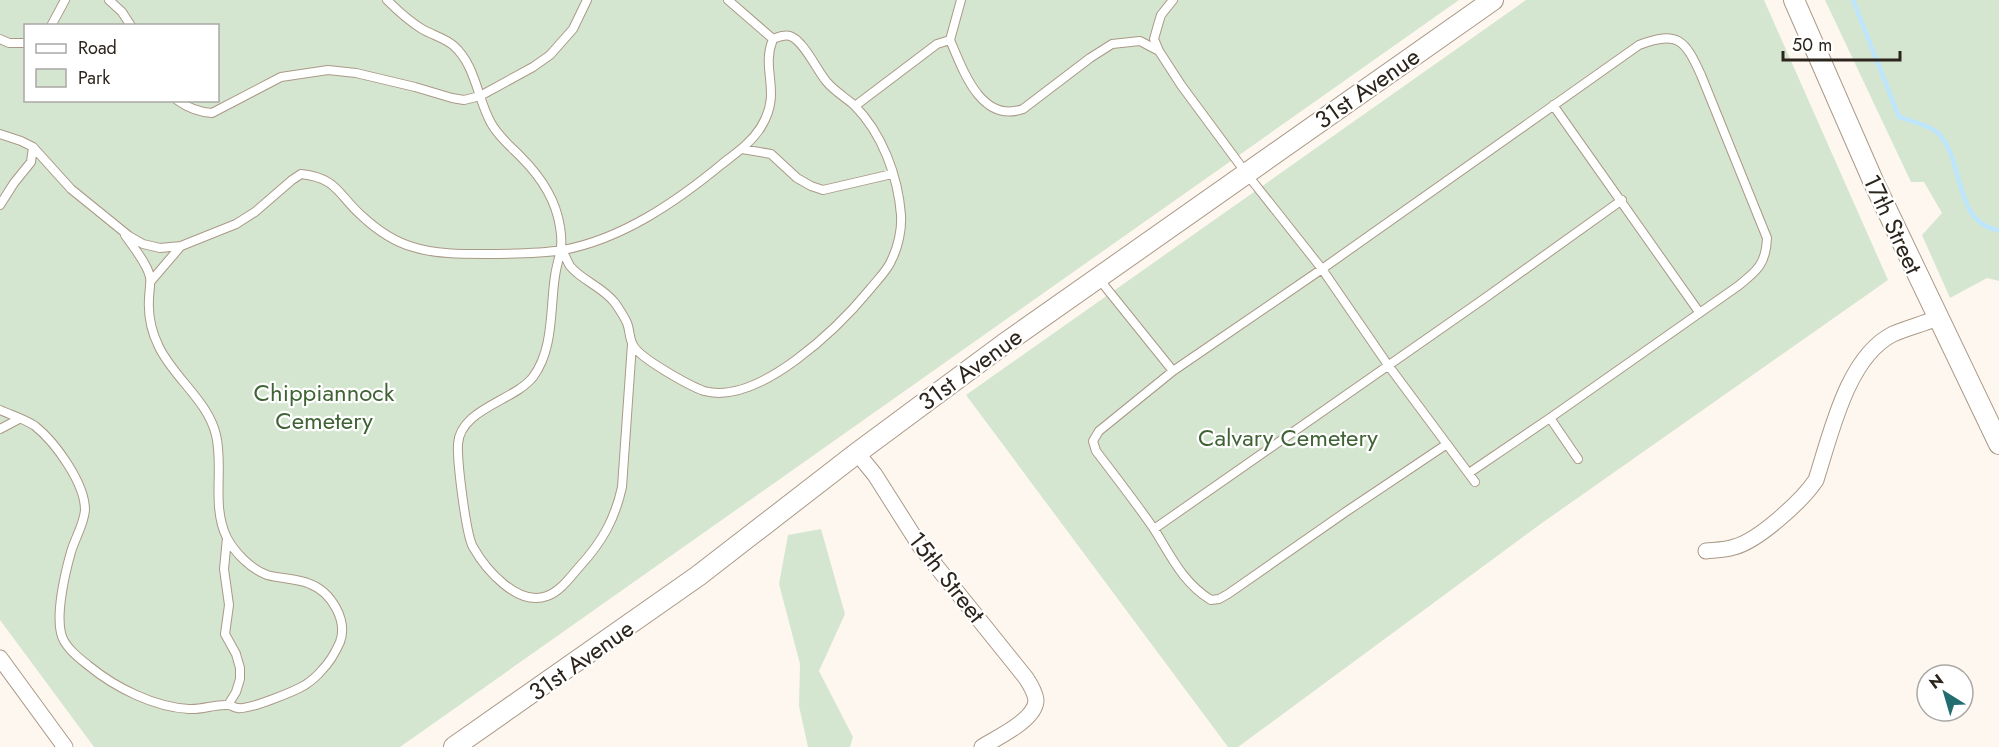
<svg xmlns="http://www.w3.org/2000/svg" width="1999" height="747" viewBox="0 0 1999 747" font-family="Jost,sans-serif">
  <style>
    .green { fill: #d5e6d0; fill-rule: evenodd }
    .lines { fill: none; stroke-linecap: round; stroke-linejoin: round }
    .stream { stroke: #bde6fd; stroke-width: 4.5 }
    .service-casing { stroke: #aa9987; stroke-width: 10 }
    .minor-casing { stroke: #aa9987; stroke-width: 17 }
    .tertiary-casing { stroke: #aa9987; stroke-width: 22 }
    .service { stroke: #fff; stroke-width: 8 }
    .minor { stroke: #fff; stroke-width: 15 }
    .tertiary { stroke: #fff; stroke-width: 20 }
    .labels { text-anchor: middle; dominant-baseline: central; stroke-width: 4.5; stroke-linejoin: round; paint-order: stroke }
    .street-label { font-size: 24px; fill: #2c251d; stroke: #fff }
    .park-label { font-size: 24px; fill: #3f6334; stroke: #fff }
  </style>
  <rect width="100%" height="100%" fill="#fef7ef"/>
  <path class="green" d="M 0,0 L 1459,0 L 400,747 L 94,747 L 0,620 ZM 26,26 L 218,26 L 218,100 L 26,100 Z
    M 1526,0 L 1764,0 L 1888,280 L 1542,523 L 1238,747 L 1228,747 L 966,395 Z
    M 1825,0 L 1999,0 L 1999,281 L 1987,278 L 1950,298 L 1922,235 L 1942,213 L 1924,182 L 1911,182 Z
    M 821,529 L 845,614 L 819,671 L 853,737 L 850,747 L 808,747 L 799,706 L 800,664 L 779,584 L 788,535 Z"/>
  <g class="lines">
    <path class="stream" d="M 1853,0 L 1899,117 C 1908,120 1932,126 1938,133 C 1965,160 1953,224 1999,230"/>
    <g class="service-casing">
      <path id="service" d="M 109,0 L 122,12 L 131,26
        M 387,0 C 398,11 409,21 422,29 C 432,35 445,38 454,46 C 476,66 477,98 491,123 C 498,136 510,146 521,157 C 540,176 556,200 560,227 C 564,250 558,256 555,276 C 550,308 554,349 533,377 C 514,401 460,409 458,444 C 457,461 466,535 473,547 C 486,570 518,607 547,596 C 561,591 571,576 580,566 C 602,542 615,519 622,487 L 632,344
        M 728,0 L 773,39
        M 961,0 L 950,40 C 963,70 981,124 1023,109 L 1090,58 L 1112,44 L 1140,41 L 1159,51
        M 1173,0 L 1161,15 L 1158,25 L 1154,39 L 1159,51 L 1181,85 L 1246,173 L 1322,269 L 1388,365 L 1475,482
        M 51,26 L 65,0
        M 0,39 L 9,43 L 26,43
        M 177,100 C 188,108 198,112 212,113 L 281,77 L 328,70 L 356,73 L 415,87 L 452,98 L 464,100 L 480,96 L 533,67 L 550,55 L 573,29 L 587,0
        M 1553,105 L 1699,312
        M 855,106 L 937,44 L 950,40
        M 0,134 L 21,141 L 33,147 L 71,189 L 129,236 L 143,244 L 160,248 L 181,246 L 236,224 L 255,212 L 292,180 L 301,174 C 338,178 338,195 362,216 C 376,229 395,242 413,247 C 434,254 462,254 485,254 C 511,254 537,254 563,250 C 622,239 676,202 722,164 C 736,153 751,143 761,127 C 783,91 760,71 773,39 C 778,37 784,34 790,36 C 803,40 817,70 826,81 C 834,91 845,97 854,105 C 882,133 898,176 901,215 C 902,229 898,247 892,259 C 888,270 878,279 871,288 C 839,327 759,406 704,391 C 690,386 639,358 633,345 C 629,338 630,330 627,323 C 624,316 619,309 615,303 C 603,287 581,280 570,266 C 567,261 565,255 562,250
        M 742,149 L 771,154 L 797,178 L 811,186 L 823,190 L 892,174
        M 0,205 L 14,183 L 31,162 L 33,147
        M 1099,279 L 1173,371
        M 151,281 L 181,246
        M 0,410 C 11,415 25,419 35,426 C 55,442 85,483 85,510 C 84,524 75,538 71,552 C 65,573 56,612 61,633 C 64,647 79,658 89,666 C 116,688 154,707 189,709 C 202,710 215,704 228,705 C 232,705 234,708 238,708 C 249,710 295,691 305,685 C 311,681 318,675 322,670 C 329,663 336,651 340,642 C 348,620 331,592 310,584 C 297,578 281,579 267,575 C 251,569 235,553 227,538 C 211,506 224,468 216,435 C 208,401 174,378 159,347 C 152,333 148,315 149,299 C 149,292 151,284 150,277 C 147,263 133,247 125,235
        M 1550,418 L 1578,459
        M 0,429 L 19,419
        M 1447,444 L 1347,511 L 1228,594 L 1219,599 L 1211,600 C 1183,583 1171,556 1154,529 C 1136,503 1116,477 1096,451 L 1093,441 L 1099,431 L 1173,371 L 1322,269 L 1639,45 C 1678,30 1685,40 1701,75 L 1767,238 C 1766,264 1757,271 1738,286 L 1550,418 L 1469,473
        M 1154,529 L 1485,298 L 1622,200
        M 227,538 L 224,569 L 229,605 L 225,634 L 236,654 L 240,668 L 240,679 L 236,692 L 228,705"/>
    </g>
    <g class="minor-casing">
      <path id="minor" d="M 857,453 L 875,475 L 920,546 L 1026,678 C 1030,684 1035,692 1036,700 C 1036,720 996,738 982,747
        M 1706,551 C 1715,550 1725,550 1734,547 C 1758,541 1802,501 1816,480 C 1831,434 1847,357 1893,334 C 1907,328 1923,324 1937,318
        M 0,658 L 65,747"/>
    </g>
    <g class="tertiary-casing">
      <path id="tertiary" d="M 1794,0 L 1874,183 L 1999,444
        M 454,747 L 698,576 L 857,453 L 1004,344 L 1493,0"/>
    </g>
    <use href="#service" class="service"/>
    <use href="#minor" class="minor"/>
    <use href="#tertiary" class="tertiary"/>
  </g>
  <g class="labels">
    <g class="street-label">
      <text transform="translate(1367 88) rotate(-35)">31st Avenue</text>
      <text transform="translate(1893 224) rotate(65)">17th Street</text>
      <text transform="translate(970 369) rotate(-36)">31st Avenue</text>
      <text transform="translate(947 577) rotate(52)">15th Street</text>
      <text transform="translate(581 660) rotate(-35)">31st Avenue</text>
    </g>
    <g class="park-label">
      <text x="324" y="392">Chippiannock<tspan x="324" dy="28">Cemetery</tspan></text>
      <text x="1288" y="437">Calvary Cemetery</text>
    </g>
  </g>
  <rect x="24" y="24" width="195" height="78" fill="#ffffff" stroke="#aba8a5" stroke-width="1.5"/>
  <rect x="36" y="44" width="30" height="9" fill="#ffffff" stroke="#aba8a5" stroke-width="1.5"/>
  <text x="78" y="54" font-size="18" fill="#2c251d">Road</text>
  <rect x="36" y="69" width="30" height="18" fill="#d5e6d0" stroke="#aba8a5" stroke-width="1.5"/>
  <text x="78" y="84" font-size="18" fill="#2c251d">Park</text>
  <g transform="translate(1945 693) rotate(323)"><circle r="28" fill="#ffffff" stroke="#aba8a5" stroke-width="1.5"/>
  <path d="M0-4.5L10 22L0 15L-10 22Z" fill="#226d70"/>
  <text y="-9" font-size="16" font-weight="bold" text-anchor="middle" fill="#2c251d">N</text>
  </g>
  <path d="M1783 51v9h117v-9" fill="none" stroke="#2c251d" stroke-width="3"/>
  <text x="1792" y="51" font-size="18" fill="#2c251d" stroke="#ffffff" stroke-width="4.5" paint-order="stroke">50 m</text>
</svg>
